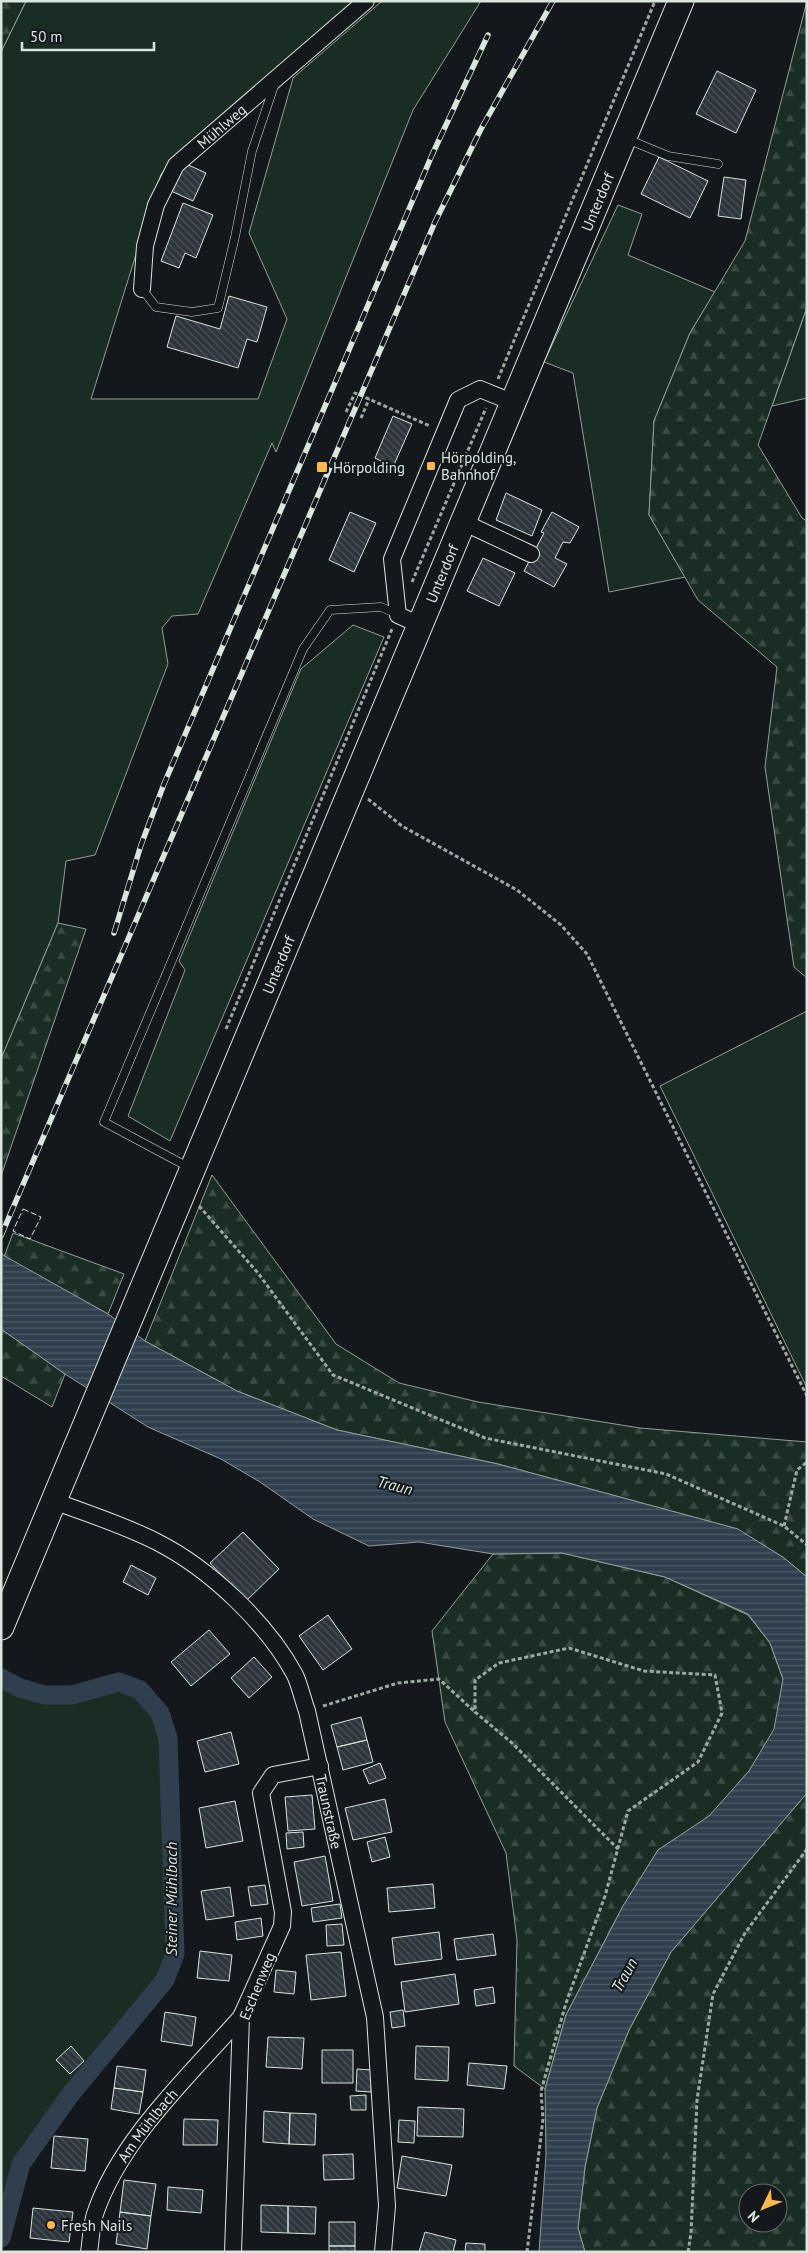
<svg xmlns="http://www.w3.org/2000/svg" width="808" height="2253" viewBox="0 0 808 2253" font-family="'PT Sans',sans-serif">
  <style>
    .grass { fill: #1a2d24; stroke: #939e99 }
    .forest { fill: url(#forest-firs); stroke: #939e99; fill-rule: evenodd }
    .water { fill: url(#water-rules); stroke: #939e99 }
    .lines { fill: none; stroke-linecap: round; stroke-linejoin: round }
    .canal { stroke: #2f3f4d; stroke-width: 19 }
    .building { fill: url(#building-back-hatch); stroke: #d8e6dc }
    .lane-casing { stroke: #d8e6dc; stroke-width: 9 }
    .street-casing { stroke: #d8e6dc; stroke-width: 18 }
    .primary-casing { stroke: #d8e6dc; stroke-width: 27 }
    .path { stroke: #9da8a2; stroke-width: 3; stroke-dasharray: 4 2.5; stroke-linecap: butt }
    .lane { stroke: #14181c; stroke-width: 8 }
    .street { stroke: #14181c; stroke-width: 16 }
    .primary { stroke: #14181c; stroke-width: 25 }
    .rail-casing { stroke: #d8e6dc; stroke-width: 5.5 }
    .rail { stroke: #14181c; stroke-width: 4; stroke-dasharray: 11; stroke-linecap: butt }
    .fence { stroke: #d8e6dc; stroke-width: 1; stroke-dasharray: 6 2.5; stroke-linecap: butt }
    .poi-dot { fill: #ffb74d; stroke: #14181c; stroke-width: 2 }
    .labels { text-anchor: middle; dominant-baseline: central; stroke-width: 4; stroke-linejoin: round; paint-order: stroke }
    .street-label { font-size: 15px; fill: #d8e6dc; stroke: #14181c }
    .poi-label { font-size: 15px; fill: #d8e6dc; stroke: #14181c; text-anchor: start }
    .water-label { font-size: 16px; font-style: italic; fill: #d8e6dc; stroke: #14181c }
  </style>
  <defs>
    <pattern id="forest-firs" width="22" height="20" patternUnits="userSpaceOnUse" patternTransform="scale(1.25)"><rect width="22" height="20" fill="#1a2d24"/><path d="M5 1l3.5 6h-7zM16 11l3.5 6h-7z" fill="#3b4b43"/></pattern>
    <pattern id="water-rules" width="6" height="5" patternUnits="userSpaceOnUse" patternTransform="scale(1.25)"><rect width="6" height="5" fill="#2f3f4d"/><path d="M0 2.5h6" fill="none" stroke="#4c5b66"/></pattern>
    <pattern id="building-back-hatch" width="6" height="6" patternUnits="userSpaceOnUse" patternTransform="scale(1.25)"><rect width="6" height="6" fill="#2c363c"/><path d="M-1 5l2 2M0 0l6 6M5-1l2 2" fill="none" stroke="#4a5358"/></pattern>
  </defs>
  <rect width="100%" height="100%" fill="#14181c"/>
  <path class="grass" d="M 26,1 L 359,1 L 161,174 L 91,399 L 258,399 L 287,319 L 249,233 L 293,78 L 382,1 L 481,1 L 413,110 L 276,452 L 272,443 L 198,614 L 172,616 L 162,628 L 168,664 L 95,855 L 66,861 L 58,923 L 1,1059 L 1,52 Z
    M 618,205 L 642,214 L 628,255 L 715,292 L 690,333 L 654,421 L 649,515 L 685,577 L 609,592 L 573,373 L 544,362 Z
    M 807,307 L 807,398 L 772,406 Z
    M 353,625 L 384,637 L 170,1141 L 128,1116 L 185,970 L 179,961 L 301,669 Z
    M 807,1011 L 807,1388 L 660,1086 Z
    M 1,1673 L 19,1682 L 62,1692 L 109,1679 L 135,1682 L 170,1714 L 178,1959 L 34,2153 L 22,2178 L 1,2241 Z"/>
  <path class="forest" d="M 1,1 L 26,1 L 1,52 Z
    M 807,1 L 807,307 L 758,445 L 802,518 L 807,521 L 807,978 L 794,967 L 765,767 L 777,667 L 698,600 L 649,515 L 654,421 L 690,333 L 745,241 Z
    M 58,923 L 86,929 L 1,1176 L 1,1059 Z
    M 212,1175 L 336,1344 L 399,1383 L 478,1402 L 640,1428 L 807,1442 L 807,1577 L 784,1558 L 737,1529 L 498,1464 L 337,1430 L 237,1391 L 145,1341 Z
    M 13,1233 L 124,1274 L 108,1314 L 4,1257 Z
    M 1,1329 L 65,1374 L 52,1407 L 1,1376 Z
    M 562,1553 L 665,1577 L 748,1615 L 770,1643 L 783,1679 L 775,1729 L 749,1771 L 709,1817 L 658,1850 L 623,1906 L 566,2015 L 545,2089 L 514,2066 L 517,1940 L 506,1853 L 445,1722 L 432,1631 L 493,1554 Z
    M 807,1793 L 807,2252 L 585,2252 L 578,2228 L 585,2167 L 597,2108 L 629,2030 L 671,1952 ZM 748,2193 L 778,2193 L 778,2223 L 748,2223 Z"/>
  <path class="water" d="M 1,1254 L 108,1314 L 145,1341 L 237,1391 L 337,1430 L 498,1464 L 738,1529 L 784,1558 L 807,1577 L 807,1793 L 671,1952 L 629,2030 L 597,2108 L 585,2167 L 578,2228 L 585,2252 L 539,2252 L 546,2155 L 545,2089 L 566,2015 L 623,1906 L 658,1850 L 709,1816 L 749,1771 L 774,1729 L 783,1679 L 770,1643 L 748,1614 L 665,1577 L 562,1553 L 493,1554 L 419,1542 L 369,1546 L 313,1519 L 260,1482 L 221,1459 L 148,1427 L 65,1374 L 1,1329 Z"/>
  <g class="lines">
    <path class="canal" d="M 1,1678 L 20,1688 L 45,1695 L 72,1695 L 119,1682 L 140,1690 L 160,1713 L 168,1738 L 175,1954 L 165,1980 L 70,2095 L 21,2164 L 1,2238"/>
  </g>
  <path class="building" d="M 717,71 L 756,90 L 736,133 L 696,114 Z
    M 659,157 L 708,181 L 690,218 L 641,194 Z
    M 184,163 L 206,173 L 193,201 L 171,191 Z
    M 724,177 L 746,180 L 741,219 L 718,216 Z
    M 183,203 L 213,215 L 196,258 L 185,253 L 179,268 L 161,261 Z
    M 229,296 L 267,307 L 257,342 L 247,339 L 238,368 L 167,347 L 176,316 L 220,329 Z
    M 393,416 L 412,424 L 393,467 L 375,458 Z
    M 506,493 L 542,510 L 532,536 L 496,520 Z
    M 350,512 L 376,523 L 354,572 L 329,560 Z
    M 552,512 L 579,527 L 570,543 L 563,542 L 555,558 L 567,564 L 554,587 L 524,571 L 544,533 L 541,532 Z
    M 483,558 L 515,573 L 499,606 L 467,591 Z
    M 243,1532 L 279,1569 L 246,1601 L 210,1563 Z
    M 131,1565 L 156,1578 L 148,1595 L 123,1582 Z
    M 328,1615 L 352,1649 L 323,1670 L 299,1636 Z
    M 209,1630 L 230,1654 L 191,1686 L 171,1662 Z
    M 254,1657 L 272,1677 L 249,1698 L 231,1678 Z
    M 361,1717 L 367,1740 L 337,1747 L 331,1725 Z
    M 231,1732 L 239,1764 L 205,1772 L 197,1741 Z
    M 367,1740 L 373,1762 L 343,1770 L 337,1747 Z
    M 380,1763 L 386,1778 L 369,1784 L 363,1770 Z
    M 312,1795 L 315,1829 L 288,1831 L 285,1797 Z
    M 385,1799 L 392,1832 L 353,1840 L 345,1808 Z
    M 235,1801 L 243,1841 L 206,1848 L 199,1808 Z
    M 303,1832 L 304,1847 L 287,1849 L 286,1833 Z
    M 385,1837 L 390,1857 L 372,1862 L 367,1842 Z
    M 325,1856 L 333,1901 L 302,1906 L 294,1862 Z
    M 433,1884 L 435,1908 L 389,1912 L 387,1888 Z
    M 265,1885 L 268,1904 L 251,1906 L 248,1887 Z
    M 230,1887 L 234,1916 L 206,1920 L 201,1891 Z
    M 340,1904 L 342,1918 L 313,1922 L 311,1908 Z
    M 261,1918 L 263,1936 L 237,1940 L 235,1922 Z
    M 342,1924 L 344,1945 L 327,1946 L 326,1925 Z
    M 439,1932 L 442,1959 L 395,1965 L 392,1938 Z
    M 493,1934 L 496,1955 L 457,1960 L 454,1939 Z
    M 200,1951 L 232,1955 L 229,1981 L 197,1978 Z
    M 341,1952 L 346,1996 L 311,2000 L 306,1955 Z
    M 276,1970 L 296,1972 L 294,1994 L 274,1992 Z
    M 455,1974 L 459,2004 L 405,2012 L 401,1982 Z
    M 493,1987 L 495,2003 L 476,2006 L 474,1990 Z
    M 403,2010 L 405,2026 L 392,2028 L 390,2012 Z
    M 165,2012 L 196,2017 L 192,2046 L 161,2041 Z
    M 268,2037 L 304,2038 L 302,2069 L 266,2067 Z
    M 71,2046 L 84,2061 L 70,2074 L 56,2060 Z
    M 416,2046 L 449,2047 L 448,2081 L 415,2079 Z
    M 322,2050 L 353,2050 L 353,2083 L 322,2083 Z
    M 469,2063 L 507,2066 L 504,2089 L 467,2085 Z
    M 117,2066 L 146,2070 L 143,2092 L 114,2088 Z
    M 357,2069 L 372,2070 L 371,2092 L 356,2091 Z
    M 114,2088 L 143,2092 L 139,2114 L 111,2109 Z
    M 366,2095 L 366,2110 L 351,2110 L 350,2096 Z
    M 418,2107 L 464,2109 L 463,2137 L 417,2136 Z
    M 264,2111 L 290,2113 L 289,2144 L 263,2142 Z
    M 290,2113 L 316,2114 L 315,2145 L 289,2144 Z
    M 184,2119 L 218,2120 L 217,2145 L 183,2145 Z
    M 399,2120 L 415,2121 L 414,2143 L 398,2142 Z
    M 54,2136 L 88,2139 L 85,2171 L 51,2168 Z
    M 353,2154 L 354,2179 L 324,2180 L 323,2155 Z
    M 402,2156 L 452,2165 L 446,2196 L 397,2188 Z
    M 124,2180 L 156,2184 L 151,2216 L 120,2212 Z
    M 168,2187 L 203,2190 L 201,2213 L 167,2210 Z
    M 261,2205 L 288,2206 L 288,2233 L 261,2232 Z
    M 288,2206 L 316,2207 L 315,2234 L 288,2233 Z
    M 33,2208 L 73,2212 L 69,2242 L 30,2238 Z
    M 120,2212 L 151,2216 L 147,2249 L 116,2244 Z
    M 329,2222 L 355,2222 L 355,2246 L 329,2246 Z
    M 425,2232 L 456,2240 L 453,2252 L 419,2252 Z
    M 466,2243 L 485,2244 L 485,2252 L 465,2252 Z
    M 329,2246 L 355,2246 L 355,2252 L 329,2252 Z"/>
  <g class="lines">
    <g class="lane-casing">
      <path id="lane" d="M 627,139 L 668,156 L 718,164
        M 142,289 L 156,307 L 192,312 L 218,308 L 235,237 L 252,151 L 275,83
        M 190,1168 L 104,1122 L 303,649 L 330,610 L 381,607 L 397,614"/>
    </g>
    <g class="street-casing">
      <g id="street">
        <path id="s1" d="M 142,289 L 145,246 L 156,205 L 176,165 L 366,1"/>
        <path d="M 465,523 L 531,554"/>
        <path d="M 420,625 L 398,615 L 392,559 L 458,400 L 480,389 L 514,403"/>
        <path id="s2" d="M 54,1501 C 88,1514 124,1525 157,1542 C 210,1569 267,1623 295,1675 C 300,1686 303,1700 307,1711 L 375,2017 L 387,2206 L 383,2252"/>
        <path id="s3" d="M 89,2252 C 91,2240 91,2226 95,2214 C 120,2139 190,2075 241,2017"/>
        <path d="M 233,2252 L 241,2017 L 282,1926 L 283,1912 L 261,1793 L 273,1775 L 320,1766"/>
      </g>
    </g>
    <g class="primary-casing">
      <g id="primary">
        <path id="s4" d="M 1,1627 L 681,1"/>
      </g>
    </g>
    <path class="path" d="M 498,379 L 655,1
      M 346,412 L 355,393 L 430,426
      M 361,418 L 369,399
      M 412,582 L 486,408
      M 368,799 L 402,826 L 517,890 L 561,925 L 587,954 L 807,1396
      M 226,1029 L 392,629
      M 199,1206 L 258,1273 L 333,1375 L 485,1438 L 666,1474 L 784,1526 L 807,1545
      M 784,1526 L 797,1470 L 807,1462
      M 323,1706 L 398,1683 L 439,1679 L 475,1712
      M 527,2252 L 543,2119 L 541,2091 L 566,2003 L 605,1896 L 628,1811 L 698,1762 L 722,1713 L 715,1675 L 644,1671 L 569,1648 L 499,1663 L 475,1680 L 475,1712 L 512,1743 L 618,1849
      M 688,2252 L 691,2233 L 697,2100 L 713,1994 L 745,1933 L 807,1849"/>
    <use href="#lane" class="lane"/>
    <use href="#street" class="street"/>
    <use href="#primary" class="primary"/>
    <g class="rail-casing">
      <path id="rail" d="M 114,933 L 141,845 L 164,784 L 432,155 L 488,35
        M 1,1236 L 435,222 L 481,129 L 553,1"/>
    </g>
    <use href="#rail" class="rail"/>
    <path class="fence" d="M 23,1209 L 41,1217 L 30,1239 L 13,1231 Z"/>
  </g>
  <g class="poi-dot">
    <rect x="426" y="461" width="10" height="10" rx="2.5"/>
    <rect x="316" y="461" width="12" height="12" rx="2.5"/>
    <circle cx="51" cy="2225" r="5"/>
  </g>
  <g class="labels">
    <g class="street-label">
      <text stroke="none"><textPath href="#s1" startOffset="190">Mühlweg</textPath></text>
      <text stroke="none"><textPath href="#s4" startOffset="1545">Unterdorf</textPath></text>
      <text stroke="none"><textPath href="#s4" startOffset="1142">Unterdorf</textPath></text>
      <text stroke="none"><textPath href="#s4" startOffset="718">Unterdorf</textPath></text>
      <text stroke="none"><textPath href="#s2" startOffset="446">Traunstraße</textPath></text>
      <text transform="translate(257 1986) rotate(-68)">Eschenweg</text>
      <text stroke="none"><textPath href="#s3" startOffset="142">Am Mühlbach</textPath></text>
    </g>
    <g class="poi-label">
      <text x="441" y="457">Hörpolding,<tspan x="441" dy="17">Bahnhof</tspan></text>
      <text x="333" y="467">Hörpolding</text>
      <text x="61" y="2225">Fresh Nails</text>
    </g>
    <g class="water-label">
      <text transform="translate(395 1485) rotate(14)">Traun</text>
      <text transform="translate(171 1899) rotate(-90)">Steiner Mühlbach</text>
      <text transform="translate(624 1975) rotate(-61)">Traun</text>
    </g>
  </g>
  <rect width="808" height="2253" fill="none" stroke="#d8e6dc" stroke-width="5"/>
  <g transform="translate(763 2208) rotate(227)"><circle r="24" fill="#14181c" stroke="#626a69"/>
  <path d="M0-4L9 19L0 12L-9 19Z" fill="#ffb74d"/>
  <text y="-8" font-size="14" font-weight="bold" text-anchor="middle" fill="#d8e6dc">N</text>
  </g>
  <path d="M22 42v8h132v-8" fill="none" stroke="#d8e6dc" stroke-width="2.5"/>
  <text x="30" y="42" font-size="15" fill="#d8e6dc" stroke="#14181c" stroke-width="4" paint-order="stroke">50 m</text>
</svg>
